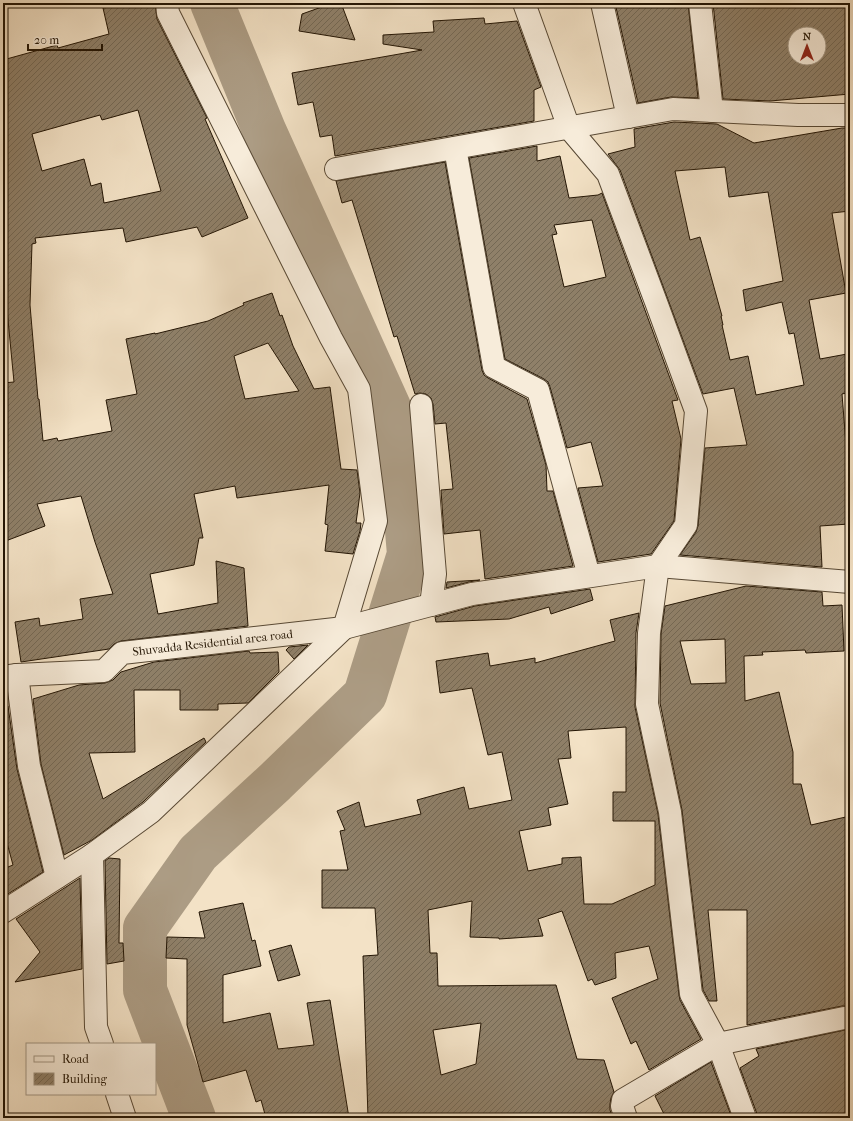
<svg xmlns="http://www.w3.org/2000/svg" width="853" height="1121" viewBox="0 0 853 1121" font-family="'IM FELL French Canon',serif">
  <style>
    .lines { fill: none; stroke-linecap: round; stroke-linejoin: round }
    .river { stroke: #ac9c84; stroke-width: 44 }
    .building { fill: url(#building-hatch); stroke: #231504; fill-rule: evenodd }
    .street-casing { stroke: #574834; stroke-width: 24 }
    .street { stroke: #f7ecda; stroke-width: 22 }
    .labels { text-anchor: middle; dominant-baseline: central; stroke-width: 3; stroke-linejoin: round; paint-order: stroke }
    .street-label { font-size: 12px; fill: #231504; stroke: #f7ecda }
  </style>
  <defs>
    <pattern id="building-hatch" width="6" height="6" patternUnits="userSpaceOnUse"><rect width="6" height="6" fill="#8f8069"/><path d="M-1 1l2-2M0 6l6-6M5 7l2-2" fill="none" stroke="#746854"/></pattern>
  </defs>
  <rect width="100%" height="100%" fill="#f3e2c6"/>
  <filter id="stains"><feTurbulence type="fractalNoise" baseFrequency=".005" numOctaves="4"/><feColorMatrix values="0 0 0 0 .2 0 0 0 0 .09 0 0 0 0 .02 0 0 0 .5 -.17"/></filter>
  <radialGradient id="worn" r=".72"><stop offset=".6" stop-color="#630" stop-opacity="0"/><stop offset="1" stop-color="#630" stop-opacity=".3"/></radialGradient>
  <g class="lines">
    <path class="river" d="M 194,1118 L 145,990 L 145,928 L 198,853 L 275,782 L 365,695 L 409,554 L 398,427 L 264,130 L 212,3"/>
  </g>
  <path class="building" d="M 127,3 L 155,3 L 157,19 L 207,118 L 205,119 L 248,218 L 202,237 L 197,227 L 126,242 L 123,228 L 35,238 L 36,243 L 32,244 L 30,305 L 38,399 L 39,399 L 43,441 L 57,438 L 58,441 L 112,431 L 106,400 L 137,394 L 126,339 L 155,333 L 155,334 L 208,321 L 244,305 L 243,303 L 272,293 L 280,316 L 282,315 L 293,346 L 314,389 L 330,387 L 341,469 L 357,470 L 360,493 L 356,523 L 361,523 L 360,531 L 353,554 L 325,551 L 328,525 L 325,524 L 329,485 L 237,498 L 235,486 L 194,494 L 203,538 L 199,538 L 194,565 L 150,574 L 158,614 L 218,603 L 216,561 L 244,568 L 248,626 L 121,641 L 114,644 L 109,649 L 21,662 L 15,622 L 39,618 L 40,626 L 83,619 L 80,599 L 113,594 L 95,542 L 81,496 L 37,504 L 45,526 L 3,542 L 3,383 L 14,382 L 6,299 L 3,300 L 3,60 L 57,45 L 58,48 L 109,34 L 103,8 ZM 138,110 L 161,191 L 104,203 L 101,183 L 91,186 L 84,159 L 42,171 L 32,134 L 100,115 L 102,120 ZM 268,343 L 299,391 L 245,399 L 234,356 Z
    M 333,3 L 341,3 L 355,40 L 299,31 L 302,14 Z
    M 615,3 L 688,3 L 698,98 L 671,97 L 638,103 Z
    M 713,3 L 850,3 L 850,94 L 770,101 L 723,99 ZM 795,34 L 819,34 L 819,58 L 795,58 Z
    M 484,18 L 485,24 L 517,21 L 541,87 L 534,90 L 534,121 L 335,156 L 332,135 L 320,137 L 313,102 L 298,105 L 292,73 L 422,50 L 383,44 L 383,35 L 434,32 L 433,21 Z
    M 674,122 L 717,124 L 754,143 L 842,128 L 850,128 L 850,211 L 832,213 L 846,293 L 809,300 L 820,359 L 847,354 L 850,374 L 850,392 L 842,394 L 847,458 L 850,457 L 850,488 L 846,488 L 849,524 L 820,526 L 822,567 L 680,555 L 696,532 L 698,526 L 705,448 L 747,445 L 734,388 L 703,394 L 620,170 L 608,154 L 635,147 L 634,129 ZM 725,167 L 729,197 L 768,192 L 783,281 L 743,290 L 746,311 L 782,302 L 789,334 L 794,333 L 804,385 L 756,395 L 748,356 L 730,360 L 722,325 L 723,325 L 721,316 L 722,316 L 700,237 L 690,240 L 675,171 Z
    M 537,146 L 537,161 L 560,156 L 569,198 L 598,195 L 602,193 L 678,400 L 672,401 L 681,439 L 674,521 L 651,554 L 598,562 L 578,488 L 603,486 L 591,442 L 567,448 L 550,387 L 548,382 L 544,379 L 505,359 L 469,158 ZM 592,220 L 606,277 L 564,287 L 552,235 L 557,234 L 554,225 Z
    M 445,162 L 482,370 L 484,375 L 488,378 L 527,399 L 546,465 L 547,491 L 553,491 L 573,566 L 485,579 L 480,530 L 444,534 L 441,490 L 453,489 L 446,423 L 435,424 L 433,404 L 431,398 L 426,394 L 420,393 L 415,394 L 397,336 L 394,337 L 352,200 L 342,203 L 336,181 Z
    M 480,580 L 469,582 L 446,588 L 447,582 Z
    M 746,586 L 822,592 L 823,606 L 842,605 L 844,651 L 806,653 L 805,650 L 762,652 L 763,655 L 744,656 L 745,701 L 779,692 L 793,752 L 793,784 L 801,784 L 811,825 L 850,816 L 850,1006 L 842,1006 L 747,1025 L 747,910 L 708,910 L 717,1001 L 709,1001 L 703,990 L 682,810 L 660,703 L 661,634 L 665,606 ZM 725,639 L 726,683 L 691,684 L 680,641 Z
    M 590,589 L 593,600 L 551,614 L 549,607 L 509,619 L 436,622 L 435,617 L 475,606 Z
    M 639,613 L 636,633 L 635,707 L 658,814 L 679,995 L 680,1000 L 701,1039 L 649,1070 L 636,1041 L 631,1044 L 612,998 L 658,979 L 649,946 L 615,953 L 616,978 L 595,985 L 592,979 L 588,981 L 562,911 L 538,919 L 543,936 L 499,939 L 499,938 L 470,937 L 472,901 L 428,910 L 430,953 L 437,953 L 438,986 L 556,985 L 577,1059 L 604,1060 L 614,1092 L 611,1098 L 610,1104 L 610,1110 L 613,1118 L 368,1118 L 363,956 L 378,955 L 375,908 L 322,908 L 322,870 L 348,870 L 340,831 L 345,830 L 337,811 L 359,802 L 365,827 L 421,814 L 417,800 L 464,787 L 469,809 L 512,800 L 502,752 L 488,755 L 472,688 L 440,693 L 436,661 L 488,653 L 490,666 L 535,658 L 535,663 L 615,641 L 610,620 ZM 626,727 L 626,792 L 613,792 L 613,821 L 655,821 L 655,885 L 612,904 L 584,904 L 581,857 L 562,858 L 562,864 L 528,871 L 519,831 L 551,825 L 548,808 L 568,804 L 558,759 L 571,758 L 568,731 ZM 481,1023 L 476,1064 L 441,1075 L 433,1030 Z
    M 308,645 L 294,659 L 286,650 L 289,647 Z
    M 249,651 L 250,653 L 278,652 L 279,672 L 248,703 L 218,704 L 218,710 L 180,710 L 180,690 L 134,690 L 135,752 L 89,753 L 103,799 L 204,738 L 206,742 L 143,802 L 92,840 L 64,855 L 41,764 L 33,699 L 79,685 L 105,683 L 113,680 L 121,672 L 154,662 Z
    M 8,706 L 17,769 L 43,872 L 3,897 L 3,869 L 13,865 L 3,828 L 3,707 Z
    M 109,858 L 120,859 L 119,943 L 123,943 L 124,961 L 107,964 L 105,861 Z
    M 80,878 L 82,969 L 15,982 L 40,952 L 16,919 Z
    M 243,903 L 252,941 L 255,940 L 261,966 L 223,975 L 223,1023 L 270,1013 L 278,1049 L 314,1045 L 307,1003 L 330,1000 L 349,1118 L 266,1118 L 261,1100 L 256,1102 L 246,1070 L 203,1082 L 187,1025 L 187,959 L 166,958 L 167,937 L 205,938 L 199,912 Z
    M 291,945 L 300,975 L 278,981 L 269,951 Z
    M 845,1030 L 850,1030 L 850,1118 L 757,1118 L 757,1114 L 740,1068 L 759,1056 L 756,1049 Z
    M 711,1062 L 732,1118 L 666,1118 L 655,1096 Z"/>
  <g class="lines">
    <g class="street-casing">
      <g id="street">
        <path d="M 524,3 L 569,128 L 608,174 L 656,302 L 696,411 L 686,525 L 658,566 L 649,633 L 647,704 L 670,812 L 691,994 L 718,1044 L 623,1100 L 622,1106 L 626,1118"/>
        <path d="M 602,3 L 628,117"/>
        <path d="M 700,3 L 712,111"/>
        <path d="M 455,148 L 494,367 L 538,390 L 589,576"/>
        <path d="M 336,169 L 673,109 L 798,115 L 850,115"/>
        <path d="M 421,405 L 435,574 L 431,605"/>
        <path d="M 17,675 L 29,766 L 57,877"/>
        <path id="s1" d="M 3,677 L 17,675 L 104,671 L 122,653 L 344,628 L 472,594 L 658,566 L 850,582"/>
        <path d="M 3,912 L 92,855"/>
        <path d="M 102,1044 L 96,1027 L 92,855 L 151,812 L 344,628 L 376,521 L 359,389 L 331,338 L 168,13 L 167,3"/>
        <path d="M 117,1094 L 125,1118"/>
        <path d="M 745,1118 L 718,1044 L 844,1018 L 850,1018"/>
      </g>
    </g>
    <use href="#street" class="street"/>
  </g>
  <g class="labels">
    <g class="street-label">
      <text stroke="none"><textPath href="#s1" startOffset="218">Shuvadda Residential area road</textPath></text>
    </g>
  </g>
  <rect width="853" height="1121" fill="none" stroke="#f3e2c6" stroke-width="16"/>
  <rect x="4" y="4" width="845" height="1113" fill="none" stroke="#231504" stroke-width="2"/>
  <rect x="8" y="8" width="837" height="1105" fill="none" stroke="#231504"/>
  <rect x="26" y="1043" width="130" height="52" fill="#f7ecda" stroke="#a29684"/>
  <rect x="34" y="1056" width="20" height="6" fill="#f7ecda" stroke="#a29684"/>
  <text x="62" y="1063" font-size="12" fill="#231504">Road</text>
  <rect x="34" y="1073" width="20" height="12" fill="url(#building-hatch)" stroke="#a29684"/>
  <text x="62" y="1083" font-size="12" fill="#231504">Building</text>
  <g transform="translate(807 46)"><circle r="19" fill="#f7ecda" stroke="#a29684"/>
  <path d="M0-3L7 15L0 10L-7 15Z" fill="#8f2418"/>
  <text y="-6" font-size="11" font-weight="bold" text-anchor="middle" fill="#231504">N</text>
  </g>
  <path d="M28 44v6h74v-6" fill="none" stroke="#231504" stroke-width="2"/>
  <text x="34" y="44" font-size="12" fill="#231504" stroke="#f7ecda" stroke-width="3" paint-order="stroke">20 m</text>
  <rect width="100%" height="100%" filter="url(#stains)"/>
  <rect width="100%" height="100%" fill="url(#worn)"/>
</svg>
